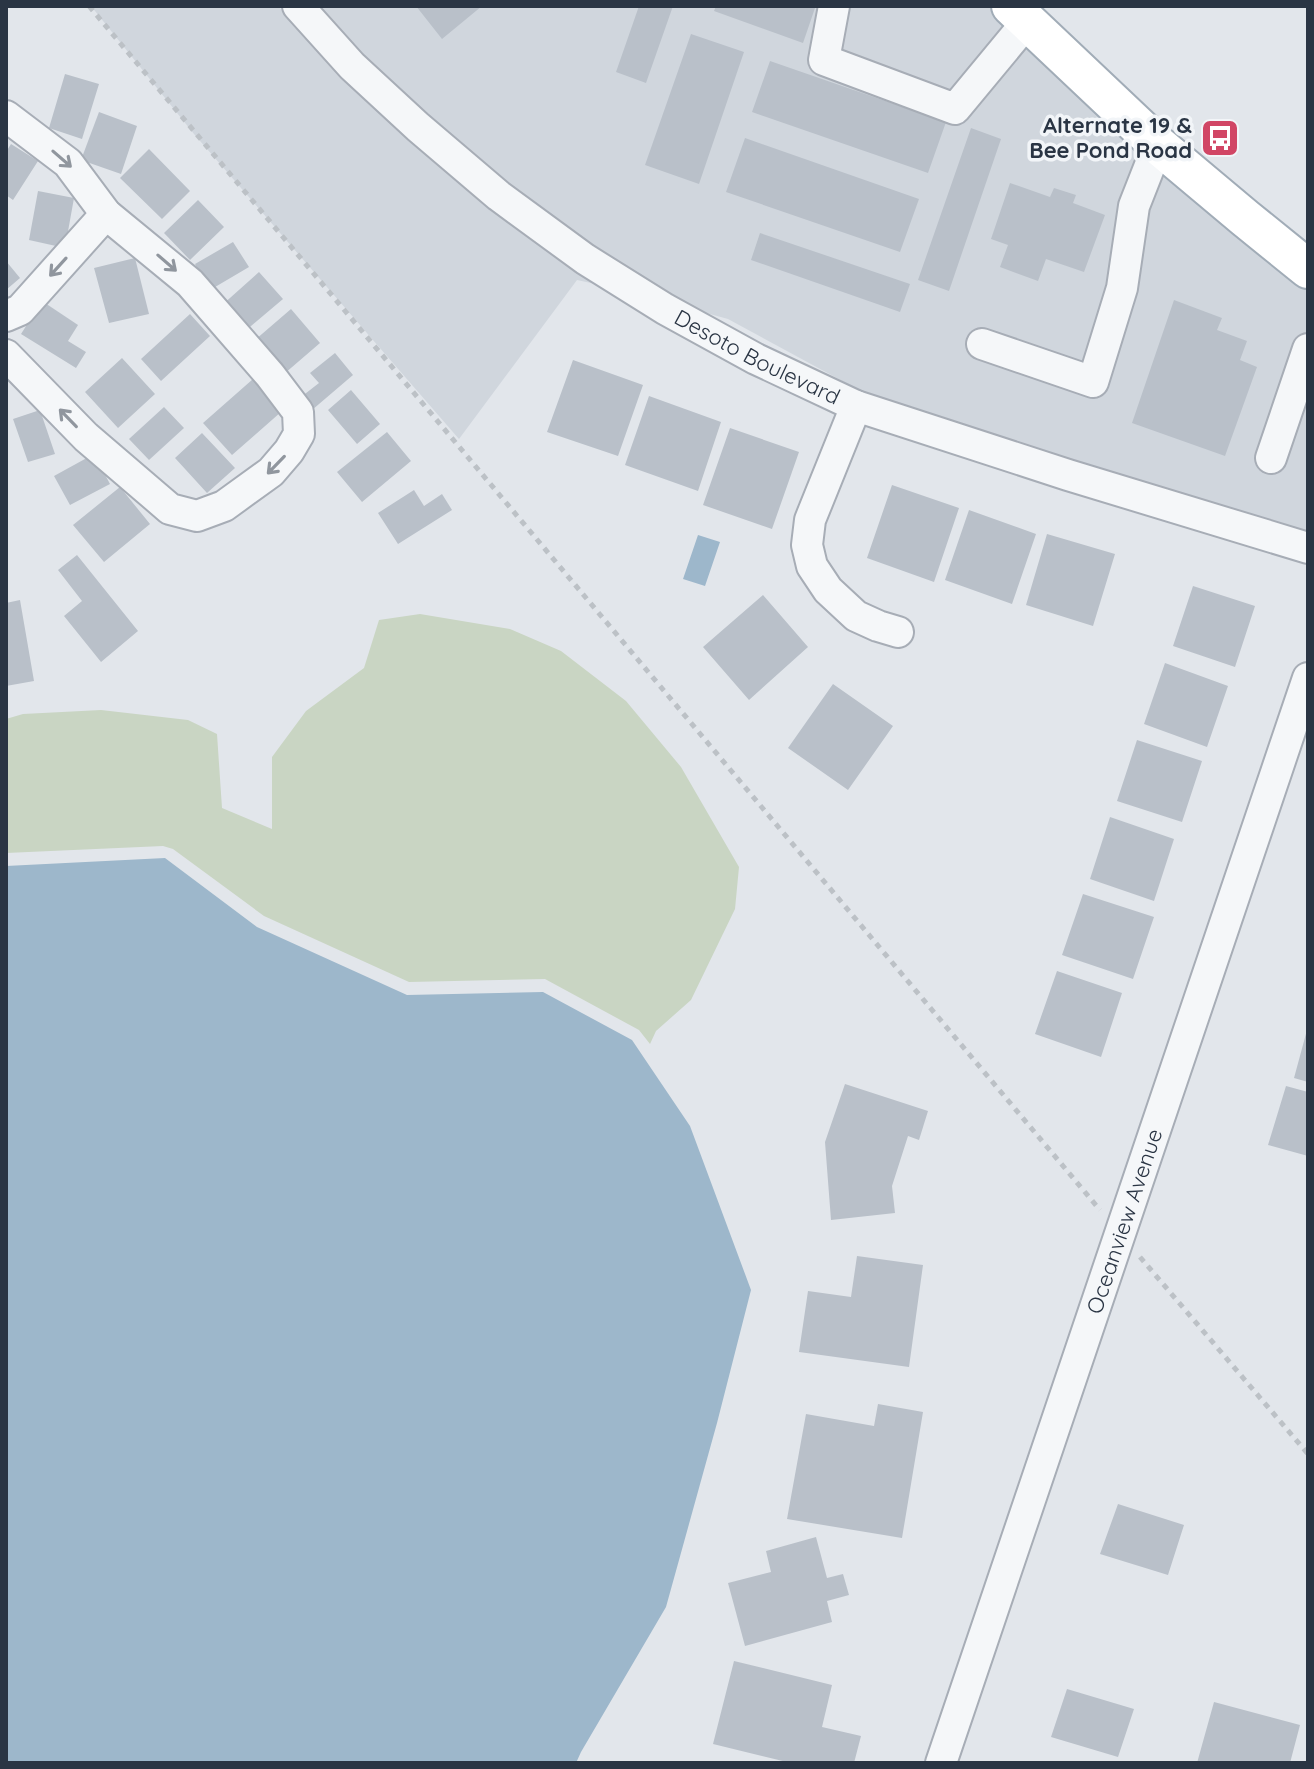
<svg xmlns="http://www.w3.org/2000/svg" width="1314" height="1769" viewBox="0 0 1314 1769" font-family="Quicksand,sans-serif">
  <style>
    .built { fill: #d0d6dd }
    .green { fill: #c9d5c3 }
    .water { fill: #9db7cb }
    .building { fill: #b9c0c9 }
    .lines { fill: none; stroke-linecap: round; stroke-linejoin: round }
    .minor-casing { stroke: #a7adb6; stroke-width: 34 }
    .major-casing { stroke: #a1acb7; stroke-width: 42 }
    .path { stroke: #bcc1c6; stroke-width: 5; stroke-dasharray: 6 6; stroke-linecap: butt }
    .minor { stroke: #f5f7f9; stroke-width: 30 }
    .major { stroke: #fff; stroke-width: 38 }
    .oneway { stroke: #90969e }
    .labels { text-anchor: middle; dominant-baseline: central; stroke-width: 7; stroke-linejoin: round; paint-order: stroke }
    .poi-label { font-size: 22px; font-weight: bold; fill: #2a3544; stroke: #f2f5f8; text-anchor: end }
    .street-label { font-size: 22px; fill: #2a3544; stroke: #f2f5f8 }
  </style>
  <rect width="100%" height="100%" fill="#e2e6eb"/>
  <path class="built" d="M 91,6 L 278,6 L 340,75 L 407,138 L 488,207 L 575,270 L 600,285 L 577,280 L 459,439 L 194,134 Z
    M 317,6 L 990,6 L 1047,62 L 1235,229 L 1308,288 L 1308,532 L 1072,461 L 870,396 L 728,319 L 699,311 L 594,247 L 509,185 L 429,117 L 364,56 Z"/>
  <path class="green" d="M 420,614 L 510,629 L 561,651 L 626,701 L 681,767 L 739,867 L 735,909 L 691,1000 L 656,1031 L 650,1044 L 639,1030 L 545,979 L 409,982 L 264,916 L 173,849 L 163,846 L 6,853 L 6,719 L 23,714 L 101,710 L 188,720 L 217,734 L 222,808 L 272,829 L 272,757 L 306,711 L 364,668 L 379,620 Z"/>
  <path class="water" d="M 698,535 L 720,542 L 705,586 L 683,579 Z
    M 165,858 L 257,927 L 407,995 L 543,992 L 632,1040 L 690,1126 L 751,1290 L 717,1423 L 666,1607 L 581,1752 L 576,1763 L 6,1763 L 6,866 Z"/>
  <path class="building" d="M 416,6 L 482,6 L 442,39 Z
    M 639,6 L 673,6 L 646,83 L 616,72 Z
    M 716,6 L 809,6 L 815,8 L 803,43 L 714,11 Z
    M 691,34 L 744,52 L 699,184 L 645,165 Z
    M 770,61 L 946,122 L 928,173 L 752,112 Z
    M 65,74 L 99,84 L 82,139 L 49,128 Z
    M 99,112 L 137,126 L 121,174 L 81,160 Z
    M 971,128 L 1001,139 L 949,291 L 918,280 Z
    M 745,138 L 919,199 L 900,252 L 726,192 Z
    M 11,144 L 38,161 L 13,200 L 6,195 L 6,152 Z
    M 149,149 L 190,191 L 162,219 L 120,178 Z
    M 1010,183 L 1050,197 L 1054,188 L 1076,195 L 1073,203 L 1105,215 L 1084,272 L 1046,259 L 1038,281 L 1000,267 L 1008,245 L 991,239 Z
    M 38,191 L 74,198 L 65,248 L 29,240 Z
    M 198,200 L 224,227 L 190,260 L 164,233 Z
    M 760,233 L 910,284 L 900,312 L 751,260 Z
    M 233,242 L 249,267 L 210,290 L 195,264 Z
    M 135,258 L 149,314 L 109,323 L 94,268 Z
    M 6,261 L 20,278 L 6,290 Z
    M 259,272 L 283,299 L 244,332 L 221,306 Z
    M 1174,300 L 1222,318 L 1217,330 L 1247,341 L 1240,360 L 1257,367 L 1225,456 L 1132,423 Z
    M 42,301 L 78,325 L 68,341 L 86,352 L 76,368 L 21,334 Z
    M 291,309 L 320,343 L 284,374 L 255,340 Z
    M 190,314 L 210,336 L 161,381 L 141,359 Z
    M 335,353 L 353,375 L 312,410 L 301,397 L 319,383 L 310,373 Z
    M 122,358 L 155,394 L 118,428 L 85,392 Z
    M 573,360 L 643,385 L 618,456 L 547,432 Z
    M 253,379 L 281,412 L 232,455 L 203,423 Z
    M 351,390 L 380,424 L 357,444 L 328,410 Z
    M 649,396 L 721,422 L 698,491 L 625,465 Z
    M 164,407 L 184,428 L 149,460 L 129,439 Z
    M 40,410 L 55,454 L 28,462 L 13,419 Z
    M 730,428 L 799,452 L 772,529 L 703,505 Z
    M 387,432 L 411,461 L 362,502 L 337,472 Z
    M 202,433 L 235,468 L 207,493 L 175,458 Z
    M 94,454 L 110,484 L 70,505 L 54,476 Z
    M 892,485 L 959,508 L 934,582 L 867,558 Z
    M 120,487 L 150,524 L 104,562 L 73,525 Z
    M 414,490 L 424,506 L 442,494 L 452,510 L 398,544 L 378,513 Z
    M 969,510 L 1036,534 L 1012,604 L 945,580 Z
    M 1047,534 L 1115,554 L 1093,626 L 1026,605 Z
    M 77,555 L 138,631 L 101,662 L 64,616 L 82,601 L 58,570 Z
    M 1193,586 L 1255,606 L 1235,667 L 1173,646 Z
    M 763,595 L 808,647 L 749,700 L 703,647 Z
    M 20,600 L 34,681 L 6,686 L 6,603 Z
    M 1165,663 L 1228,686 L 1207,747 L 1144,724 Z
    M 833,684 L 893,726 L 848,790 L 788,748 Z
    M 1137,740 L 1202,761 L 1182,822 L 1117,801 Z
    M 1110,817 L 1174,839 L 1154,901 L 1090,879 Z
    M 1083,894 L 1154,917 L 1133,979 L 1062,955 Z
    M 1057,971 L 1122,993 L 1101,1057 L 1035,1034 Z
    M 1307,1030 L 1308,1030 L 1308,1082 L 1294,1078 Z
    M 845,1084 L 928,1111 L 919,1140 L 908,1136 L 892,1186 L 895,1213 L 831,1220 L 825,1142 Z
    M 1286,1086 L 1308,1092 L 1308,1156 L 1268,1145 Z
    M 857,1256 L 923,1265 L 909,1367 L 799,1352 L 808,1291 L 851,1297 Z
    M 878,1404 L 923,1412 L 902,1538 L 787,1519 L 806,1414 L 874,1426 Z
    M 1118,1504 L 1184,1525 L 1168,1575 L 1100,1554 Z
    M 816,1537 L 827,1578 L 843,1574 L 849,1595 L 827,1601 L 832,1622 L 745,1646 L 728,1583 L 771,1572 L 766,1551 Z
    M 734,1661 L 832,1685 L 822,1727 L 861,1736 L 854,1763 L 791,1763 L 713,1744 Z
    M 1067,1689 L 1134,1709 L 1118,1757 L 1051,1737 Z
    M 1214,1702 L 1300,1725 L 1290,1763 L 1197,1763 Z"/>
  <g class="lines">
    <g class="minor-casing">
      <g id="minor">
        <path id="s1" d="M 298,6 L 352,66 L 418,127 L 499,196 L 585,259 L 665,309 L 756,359 L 856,406 L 1068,475 L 1308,548"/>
        <path d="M 834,6 L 824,60 L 955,109 L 1027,22"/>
        <path d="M 6,116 L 68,163 L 106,214 L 190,283 L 270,375 L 298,412 L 299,434 L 289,451 L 271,472 L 224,506 L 197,516 L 170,509 L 86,437 L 6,355"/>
        <path d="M 6,316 L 20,310 L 106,214"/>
        <path d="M 982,344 L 1093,382 L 1122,288 L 1134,206 L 1158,145"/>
        <path d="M 856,406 L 810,520 L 807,545 L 812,566 L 828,590 L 856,616 L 878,626 L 898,632"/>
        <path d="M 1271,458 L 1308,349"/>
        <path id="s2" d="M 941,1763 L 1308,678"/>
      </g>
    </g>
    <g class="major-casing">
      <path id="major" d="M 1011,6 L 1158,145 L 1245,218 L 1308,269"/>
    </g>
    <path class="path" d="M 89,6 L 1100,1210
      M 1140,1257 L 1308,1454"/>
    <use href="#minor" class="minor"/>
    <use href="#major" class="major"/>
  </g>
  <defs><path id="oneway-shaft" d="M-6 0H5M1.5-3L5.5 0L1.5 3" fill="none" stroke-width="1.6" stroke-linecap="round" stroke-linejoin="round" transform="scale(2)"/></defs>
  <g class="oneway">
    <use href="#oneway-shaft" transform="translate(62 159) rotate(41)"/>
    <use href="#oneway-shaft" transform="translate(167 263) rotate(41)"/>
    <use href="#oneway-shaft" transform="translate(58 267) rotate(132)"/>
    <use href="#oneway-shaft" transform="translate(68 418) rotate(-134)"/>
    <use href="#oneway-shaft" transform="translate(276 465) rotate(134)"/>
  </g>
  <defs>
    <g id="bus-square" transform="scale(2)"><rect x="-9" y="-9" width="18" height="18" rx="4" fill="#d14665" stroke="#f2f5f8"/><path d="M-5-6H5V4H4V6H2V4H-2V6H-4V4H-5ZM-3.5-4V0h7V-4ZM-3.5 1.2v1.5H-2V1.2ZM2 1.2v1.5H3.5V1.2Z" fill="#fff"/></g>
  </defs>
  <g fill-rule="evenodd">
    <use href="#bus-square" x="1220" y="138"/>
  </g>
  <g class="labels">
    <g class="poi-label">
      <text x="1192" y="125">Alternate 19 &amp;<tspan x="1192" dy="25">Bee Pond Road</tspan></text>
    </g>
    <g class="street-label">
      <text stroke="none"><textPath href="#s1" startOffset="582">Desoto Boulevard</textPath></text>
      <text stroke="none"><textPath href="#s2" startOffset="572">Oceanview Avenue</textPath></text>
    </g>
  </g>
  <rect width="1314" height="1769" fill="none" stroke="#2a3544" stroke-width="16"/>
</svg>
